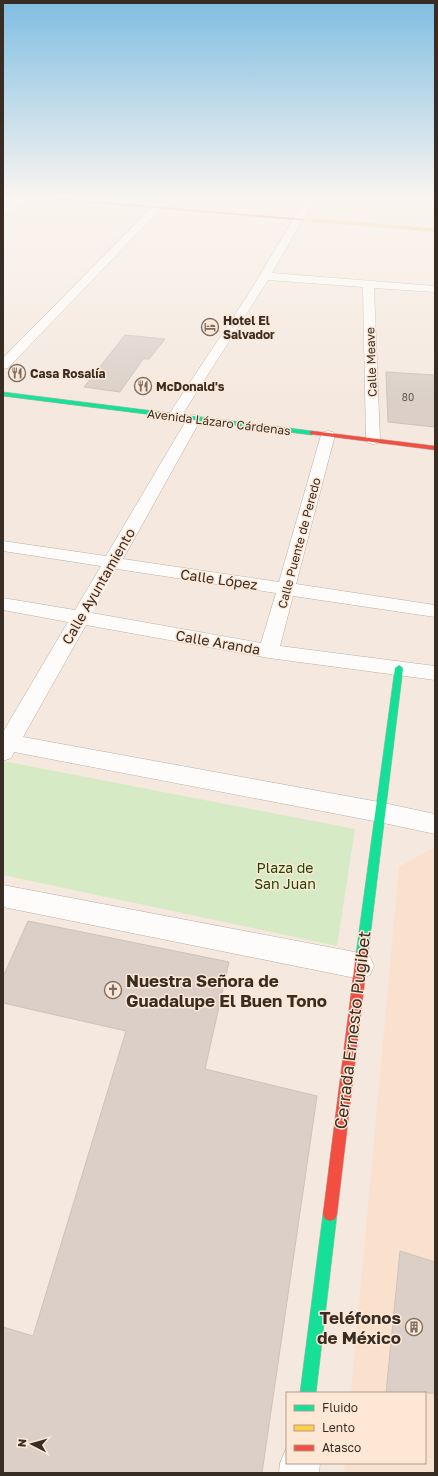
<svg xmlns="http://www.w3.org/2000/svg" width="438" height="1476" viewBox="0 0 438 1476" font-family="'Golos Text',sans-serif">
  <style>
    .built { fill: #fae1cd }
    .green { fill: #d7eac6 }
    .building { fill: #dbcfc7; stroke: #cdc2ba }
    .lines { fill: none; stroke-linecap: round; stroke-linejoin: round }
    .street-casing { stroke: #baafa7; stroke-width: 1 }
    .fast-casing { stroke: #baafa7; stroke-width: 1 }
    .slow-casing { stroke: #baafa7; stroke-width: 1 }
    .jam-casing { stroke: #baafa7; stroke-width: 1 }
    .street { fill: #fefcfa; fill-rule: evenodd }
    .fast { fill: #16e098; fill-rule: evenodd }
    .slow { fill: #ffcf43; fill-rule: evenodd }
    .jam { fill: #f24e42; fill-rule: evenodd }
    .labels { text-anchor: middle; dominant-baseline: central; stroke-width: 3; stroke-linejoin: round; paint-order: stroke }
    .far-number-label { font-size: 10px; fill: #63584f }
    .far-poi-label { font-size: 12px; font-weight: bold; fill: #382d24; stroke: #fee7d5; text-anchor: start }
    .far-street-label { font-size: 12px; fill: #382d24; stroke: #fee7d5 }
    .street-label { font-size: 14px; fill: #382d24; stroke: #fee7d5 }
    .park-label { font-size: 14px; fill: #194904; stroke: #fee7d5 }
    .near-poi-label { font-size: 17px; font-weight: bold; fill: #382d24; stroke: #fee7d5; text-anchor: start }
    .near-street-label { font-size: 17px; fill: #382d24; stroke: #fee7d5 }
  </style>
  <rect width="100%" height="100%" fill="#f5e8de"/>
  <path class="built" d="M 435,847 L 435,1473 L 344,1473 L 345,1463 L 425,1463 L 425,1393 L 351,1393 L 399,867 Z"/>
  <path class="green" d="M 3,761 L 355,829 L 337,946 L 3,875 Z"/>
  <path class="building" d="M 125,335 L 165,339 L 149,359 L 143,359 L 120,392 L 84,387 Z
    M 386,372 L 435,375 L 435,427 L 388,422 Z
    M 28,921 L 229,962 L 205,1069 L 317,1096 L 262,1473 L 3,1473 L 3,1327 L 33,1336 L 126,1031 L 3,1003 L 3,977 Z
    M 400,1251 L 435,1262 L 435,1393 L 386,1393 Z"/>
  <g class="lines">
    <g class="street-casing">
      <path id="street" d="M 18,198 L 29,198 L 6,215 L 3,216 L 3,209 Z
        M 161,198 L 171,198 L 8,368 L 3,369 L 3,358 Z
        M 306,198 L 315,198 L 272,273 L 435,286 L 435,292 L 374,288 L 380,440 L 378,443 L 373,444 L 368,443 L 366,440 L 363,287 L 268,280 L 179,420 L 174,421 L 169,420 L 167,417 L 248,295 Z
        M 194,415 L 199,416 L 201,419 L 123,559 L 279,582 L 321,435 L 323,432 L 328,431 L 333,432 L 335,435 L 296,584 L 435,605 L 435,617 L 293,596 L 280,646 L 435,666 L 435,680 L 269,658 L 86,625 L 23,737 L 379,802 L 435,814 L 435,834 L 379,822 L 14,752 L 11,758 L 3,761 L 3,732 L 68,622 L 3,610 L 3,598 L 75,610 L 101,566 L 3,551 L 3,541 L 106,556 L 187,419 L 189,416 ZM 117,569 L 276,593 L 261,643 L 92,613 Z
        M 3,885 L 360,953 L 370,957 L 374,966 L 370,975 L 360,979 L 3,907 Z
        M 286,1449 L 287,1463 L 320,1463 L 319,1473 L 279,1473 L 280,1463 Z"/>
    </g>
    <g class="fast-casing">
      <path id="fast" d="M 3,392 L 312,431 L 315,433 L 312,435 L 3,396 Z
        M 399,665 L 403,668 L 368,954 L 366,958 L 362,959 L 358,958 L 356,954 L 395,668 Z
        M 330,1207 L 335,1209 L 337,1214 L 316,1393 L 300,1393 L 323,1214 L 325,1209 Z"/>
    </g>
    <g class="slow-casing">
      <path id="slow" d="M 299,218 L 435,229 L 435,231 L 300,220 Z"/>
    </g>
    <g class="jam-casing">
      <path id="jam" d="M 38,198 L 51,198 L 302,219 L 300,220 Z
        M 312,431 L 435,446 L 435,450 L 310,434 L 310,432 Z
        M 362,949 L 366,950 L 368,954 L 337,1214 L 335,1219 L 330,1221 L 325,1219 L 323,1214 L 356,954 L 358,950 Z"/>
    </g>
    <use href="#street" class="street"/>
    <use href="#fast" class="fast"/>
    <use href="#slow" class="slow"/>
    <use href="#jam" class="jam"/>
  </g>
  <linearGradient id="sky" x2="0" y2="1"><stop stop-color="#7fbee2"/><stop offset="0.49" stop-color="#faf5f0"/><stop offset="1" stop-color="#faf5f0" stop-opacity="0"/></linearGradient>
  <rect width="438" height="404" fill="url(#sky)"/>
  <defs>
    <g id="hotel-ring" transform="scale(0.9)"><circle r="9.5" fill="#fee7d5" stroke="#7a6e65" stroke-width="1.5"/><path d="M-6-4.5h1.5V1H6V5H4.5V3h-9V5H-6ZM-4 0a1.8 1.8 0 1 1 3.6 0ZM.5 0V-2.5h3Q6-2.5 6 0Z" fill="#7a6e65"/></g>
    <g id="restaurant-ring" transform="scale(0.9)"><circle r="9.5" fill="#fee7d5" stroke="#7a6e65" stroke-width="1.5"/><path d="M-5-6h1v4h1v-4h1v4h1v-4h1v5L-1.5 .5V6h-2V.5L-5-1ZM5-6V6H3V1.5H1.5Q1.5-4 5-6Z" fill="#7a6e65"/></g>
    <g id="church-ring" transform="scale(0.9)"><circle r="9.5" fill="#fee7d5" stroke="#7a6e65" stroke-width="1.5"/><path d="M-1.2-6h2.4v3.5h3.3v2.4h-3.3V6h-2.4V-.1h-3.3v-2.4h3.3Z" fill="#7a6e65"/></g>
    <g id="building-ring" transform="scale(0.9)"><circle r="9.5" fill="#fee7d5" stroke="#7a6e65" stroke-width="1.5"/><path d="M-4-6H4V6H1V3H-1V6H-4ZM-2.5-4.3h1.7v1.8h-1.7ZM.8-4.3h1.7v1.8H.8ZM-2.5-1h1.7V.8h-1.7ZM.8-1h1.7V.8H.8Z" fill="#7a6e65"/></g>
  </defs>
  <g fill-rule="evenodd">
    <use href="#hotel-ring" x="210" y="327"/>
    <use href="#restaurant-ring" x="17" y="373"/>
    <use href="#restaurant-ring" x="143" y="386"/>
    <use href="#church-ring" x="113" y="990"/>
    <use href="#building-ring" x="414" y="1327"/>
  </g>
  <g class="labels">
    <g class="far-number-label">
      <text x="408" y="397">80</text>
    </g>
    <g class="far-poi-label">
      <text x="223" y="320">Hotel El<tspan x="223" dy="14">Salvador</tspan></text>
      <text x="30" y="373">Casa Rosalía</text>
      <text x="156" y="386">McDonald's</text>
    </g>
    <g class="far-street-label">
      <text transform="translate(371 362) rotate(-92)">Calle Meave</text>
      <text transform="translate(219 422) rotate(7)">Avenida Lázaro Cárdenas</text>
      <text transform="translate(299 543) rotate(-75)">Calle Puente de Peredo</text>
    </g>
    <g class="street-label">
      <text transform="translate(219 579) rotate(8)">Calle López</text>
      <text transform="translate(98 586) rotate(-60)">Calle Ayuntamiento</text>
      <text transform="translate(218 642) rotate(10)">Calle Aranda</text>
    </g>
    <g class="park-label">
      <text x="285" y="867">Plaza de<tspan x="285" dy="16">San Juan</tspan></text>
    </g>
    <g class="near-poi-label">
      <text x="126" y="980">Nuestra Señora de<tspan x="126" dy="20">Guadalupe El Buen Tono</tspan></text>
      <text x="401" y="1317" text-anchor="end">Teléfonos<tspan x="401" dy="20">de México</tspan></text>
    </g>
    <g class="near-street-label">
      <text transform="translate(352 1030) rotate(-83)">Cerrada Ernesto Pugibet</text>
    </g>
  </g>
  <rect width="438" height="1476" fill="none" stroke="#382d24" stroke-width="8"/>
  <rect x="286" y="1392" width="140" height="72" fill="#fee7d5" stroke="#af9d8e"/>
  <rect x="294" y="1405" width="20" height="6" fill="#16e098" stroke="#af9d8e"/>
  <text x="322" y="1412" font-size="12" fill="#382d24">Fluido</text>
  <rect x="294" y="1425" width="20" height="6" fill="#ffcf43" stroke="#af9d8e"/>
  <text x="322" y="1432" font-size="12" fill="#382d24">Lento</text>
  <rect x="294" y="1445" width="20" height="6" fill="#f24e42" stroke="#af9d8e"/>
  <text x="322" y="1452" font-size="12" fill="#382d24">Atasco</text>
  <g transform="translate(32 1444) rotate(276)" stroke="#fee7d5" stroke-width="3" paint-order="stroke">
  <path d="M0-3L7 15L0 10L-7 15Z" fill="#382d24"/>
  <text y="-6" font-size="11" font-weight="bold" text-anchor="middle" fill="#382d24">N</text>
  </g>
</svg>
